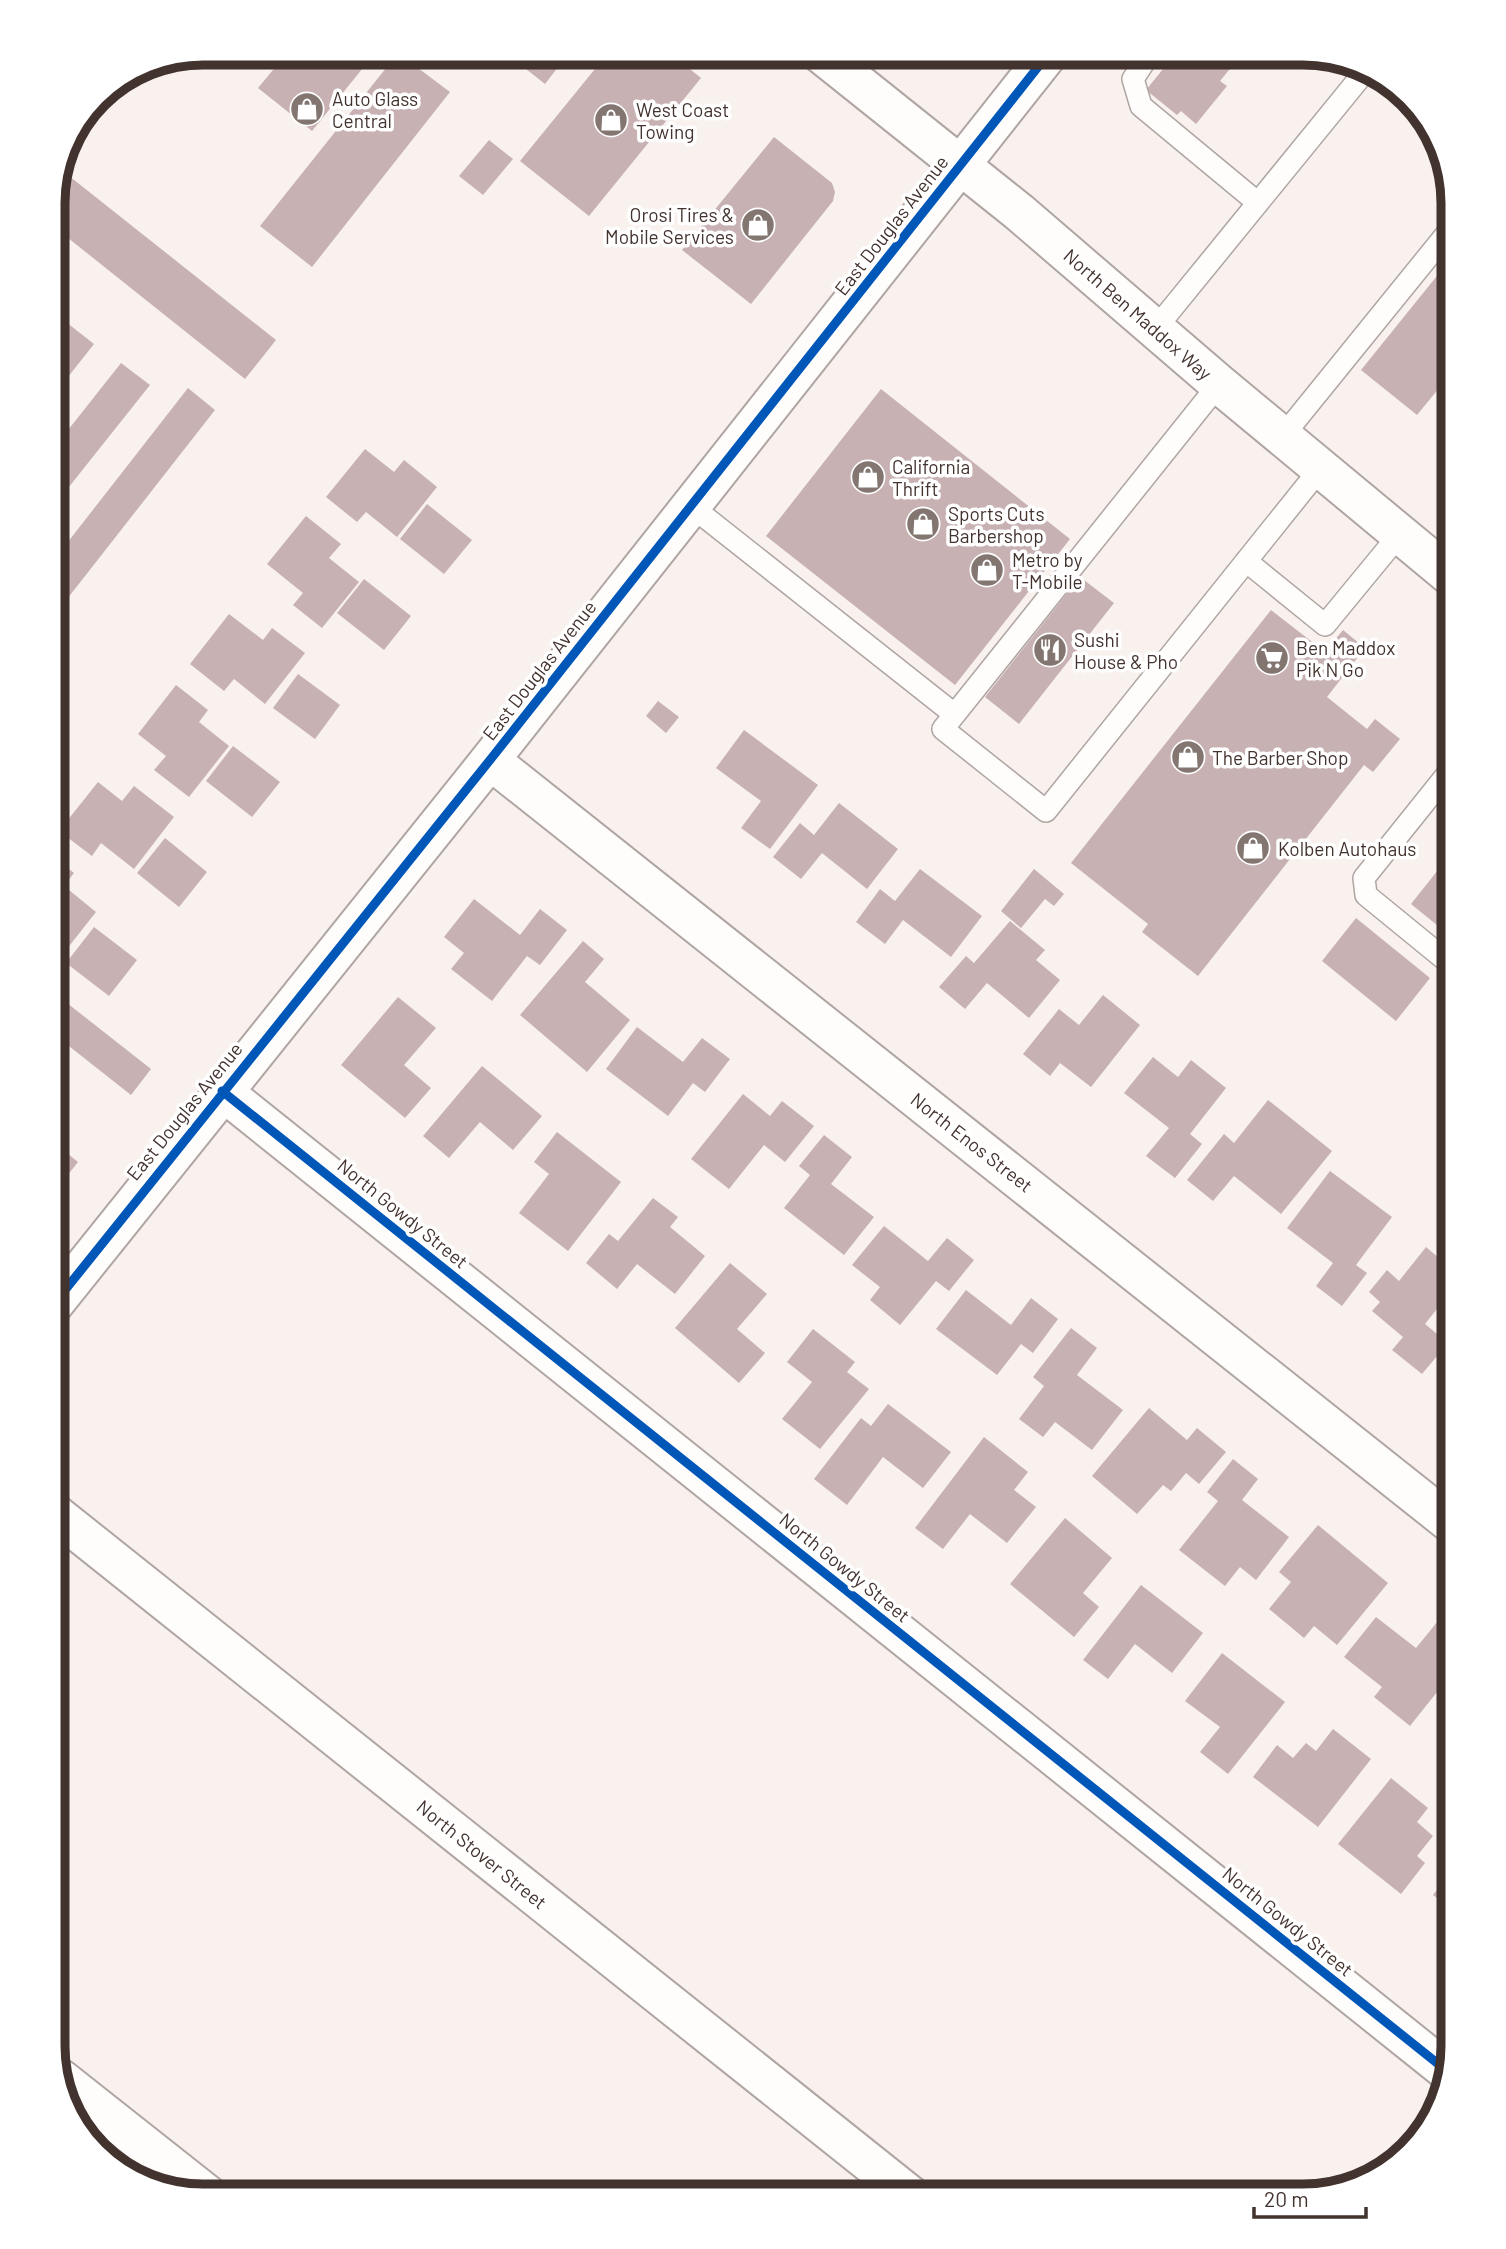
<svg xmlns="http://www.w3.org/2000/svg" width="1506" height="2249" viewBox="0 0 1506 2249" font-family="Barlow,sans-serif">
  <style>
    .building { fill: #c8b1b3 }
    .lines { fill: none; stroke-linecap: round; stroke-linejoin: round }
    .lane-casing { stroke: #afa5a2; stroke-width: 24 }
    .street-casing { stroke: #afa5a2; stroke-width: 42 }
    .secondary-casing { stroke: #afa5a2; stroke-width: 42 }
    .lane { stroke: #fefdfc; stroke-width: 21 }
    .street { stroke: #fefdfc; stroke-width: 38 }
    .secondary { stroke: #fefdfc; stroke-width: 38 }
    .cycleway-casing { stroke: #fff; stroke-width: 13 }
    .cycleway { stroke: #0057b8; stroke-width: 9 }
    .labels { text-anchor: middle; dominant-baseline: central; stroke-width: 7; stroke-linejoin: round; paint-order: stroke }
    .poi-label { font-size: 19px; fill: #43332e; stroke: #fff; text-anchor: start }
    .street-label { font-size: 19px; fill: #43332e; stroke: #fff }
    .rim { fill: none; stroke: #43332e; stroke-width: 9 }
  </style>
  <rect width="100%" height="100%" fill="#f9f1ee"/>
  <path class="building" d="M 287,53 L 375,53 L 312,131 L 258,88 Z
    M 398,53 L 450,92 L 312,267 L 260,226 Z
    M 516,53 L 569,53 L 545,84 L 512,58 Z
    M 608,53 L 670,53 L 701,78 L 589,216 L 520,161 Z
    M 1176,53 L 1243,53 L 1220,81 L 1227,86 L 1196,124 L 1181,111 L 1177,115 L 1146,90 Z
    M 774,137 L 832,183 L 835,192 L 833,201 L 751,304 L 682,250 Z
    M 489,140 L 513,159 L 483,195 L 459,176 Z
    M 59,168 L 276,340 L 245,379 L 53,226 L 53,193 Z
    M 1453,256 L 1453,371 L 1417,415 L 1361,370 Z
    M 66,322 L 94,344 L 53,396 L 53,339 Z
    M 121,363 L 150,385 L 53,507 L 53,449 Z
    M 188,388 L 215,410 L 53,617 L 53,561 Z
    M 881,389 L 1070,539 L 955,685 L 766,536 Z
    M 365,449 L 394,472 L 404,460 L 437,487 L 397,537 L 366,512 L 357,522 L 326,497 Z
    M 427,504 L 472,540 L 444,574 L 400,539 Z
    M 306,516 L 341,544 L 329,558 L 359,582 L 322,628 L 293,605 L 303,593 L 267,564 Z
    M 1080,577 L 1114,603 L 1019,724 L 985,697 Z
    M 364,579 L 411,616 L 384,650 L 337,613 Z
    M 1271,610 L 1325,652 L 1343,630 L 1365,648 L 1327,697 L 1367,729 L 1375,719 L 1400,739 L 1373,772 L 1364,765 L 1198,976 L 1142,932 L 1148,924 L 1071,863 Z
    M 229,614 L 263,640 L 272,628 L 305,653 L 265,704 L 234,679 L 224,691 L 190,664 Z
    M 298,674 L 340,705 L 315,739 L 273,708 Z
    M 176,685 L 208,710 L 199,722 L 229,746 L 189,797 L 154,770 L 166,756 L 138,734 Z
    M 658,701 L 679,717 L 666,733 L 646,716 Z
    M 744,730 L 818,785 L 770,849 L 741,828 L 761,801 L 716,768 Z
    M 233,746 L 280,782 L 252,817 L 206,781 Z
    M 98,782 L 122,801 L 134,786 L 174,817 L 134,869 L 101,843 L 92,856 L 59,831 Z
    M 839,803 L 898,849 L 867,889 L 822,853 L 801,879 L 773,857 L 800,823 L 814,835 Z
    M 165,838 L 207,872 L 179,907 L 137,873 Z
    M 1453,851 L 1453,917 L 1443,930 L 1411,904 Z
    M 53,856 L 74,873 L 64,886 L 96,912 L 59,959 L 53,954 Z
    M 920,869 L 982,916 L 951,957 L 903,920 L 885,944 L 856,922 L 880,889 L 895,901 Z
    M 1034,869 L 1064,894 L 1054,906 L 1045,899 L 1021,928 L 1001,911 Z
    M 474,899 L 520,935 L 540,909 L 567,930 L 540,965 L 527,956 L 492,1001 L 451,969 L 464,953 L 444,937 Z
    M 1356,918 L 1430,978 L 1396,1021 L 1322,961 Z
    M 1010,921 L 1045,950 L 1036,960 L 1060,980 L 1029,1018 L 987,983 L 965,1009 L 939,987 L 966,956 L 974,963 Z
    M 94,927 L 137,960 L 109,996 L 66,963 Z
    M 583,941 L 604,959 L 585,982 L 630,1020 L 587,1072 L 520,1015 Z
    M 53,992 L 151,1069 L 131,1095 L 65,1043 L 53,1058 Z
    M 1103,995 L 1140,1025 L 1091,1087 L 1060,1063 L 1050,1076 L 1023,1054 L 1059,1009 L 1079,1025 Z
    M 398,997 L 436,1028 L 404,1065 L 431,1088 L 405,1118 L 341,1065 Z
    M 637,1027 L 683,1062 L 702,1038 L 730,1059 L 705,1092 L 693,1083 L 668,1116 L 606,1069 Z
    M 1153,1057 L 1178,1077 L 1191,1060 L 1226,1088 L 1190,1134 L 1202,1144 L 1175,1178 L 1146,1156 L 1169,1128 L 1124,1093 Z
    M 482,1066 L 542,1116 L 513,1150 L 480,1122 L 449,1158 L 423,1136 Z
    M 743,1094 L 770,1116 L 782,1101 L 814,1126 L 785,1162 L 764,1145 L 729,1189 L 691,1159 Z
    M 1268,1100 L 1332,1151 L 1281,1214 L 1234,1176 L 1213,1201 L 1187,1180 L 1224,1134 L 1234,1143 Z
    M 557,1132 L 621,1182 L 568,1251 L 519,1213 L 549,1174 L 534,1162 Z
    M 824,1135 L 852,1157 L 831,1184 L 874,1217 L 844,1255 L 784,1208 L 810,1175 L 799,1166 Z
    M 53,1142 L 78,1162 L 56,1190 L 53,1188 Z
    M 1330,1171 L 1392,1217 L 1356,1265 L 1367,1273 L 1342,1306 L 1316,1286 L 1333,1263 L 1287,1228 Z
    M 653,1198 L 678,1217 L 670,1227 L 705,1256 L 675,1294 L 637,1264 L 617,1289 L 586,1263 L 609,1234 L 618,1241 Z
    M 884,1226 L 928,1261 L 947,1238 L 974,1260 L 949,1291 L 936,1281 L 900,1325 L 870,1300 L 880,1287 L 852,1265 Z
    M 1426,1247 L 1453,1270 L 1453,1289 L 1425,1324 L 1448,1343 L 1422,1374 L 1392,1350 L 1403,1337 L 1372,1311 L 1380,1302 L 1369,1292 L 1387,1270 L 1399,1281 Z
    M 730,1263 L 767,1294 L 737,1329 L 765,1353 L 739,1383 L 675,1328 Z
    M 966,1290 L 1011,1325 L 1031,1298 L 1058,1319 L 1033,1353 L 1021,1344 L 997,1375 L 936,1329 Z
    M 1071,1328 L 1097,1348 L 1077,1375 L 1123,1410 L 1092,1450 L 1055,1422 L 1043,1437 L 1019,1419 L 1044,1386 L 1033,1377 Z
    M 813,1329 L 855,1362 L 847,1372 L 869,1389 L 820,1449 L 782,1419 L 812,1382 L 787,1362 Z
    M 888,1404 L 951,1452 L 923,1488 L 883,1457 L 847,1505 L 814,1479 L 861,1418 L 871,1426 Z
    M 1149,1408 L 1187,1440 L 1197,1428 L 1226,1452 L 1199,1484 L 1186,1473 L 1171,1491 L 1163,1485 L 1137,1514 L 1092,1476 Z
    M 984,1437 L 1028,1472 L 1014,1490 L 1036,1507 L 1007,1543 L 970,1514 L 943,1549 L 915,1528 Z
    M 1233,1459 L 1258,1479 L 1242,1500 L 1289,1537 L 1256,1580 L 1240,1567 L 1225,1586 L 1179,1550 L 1218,1501 L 1207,1492 Z
    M 1065,1518 L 1112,1558 L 1083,1593 L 1099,1607 L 1074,1637 L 1010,1584 Z
    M 1318,1525 L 1388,1583 L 1337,1645 L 1314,1626 L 1304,1638 L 1269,1609 L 1291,1582 L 1279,1572 Z
    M 1141,1585 L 1203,1633 L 1172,1673 L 1135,1644 L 1108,1679 L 1083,1660 Z
    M 1376,1617 L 1416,1648 L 1438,1621 L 1453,1633 L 1453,1672 L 1410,1726 L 1374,1697 L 1382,1687 L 1344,1657 Z
    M 1222,1653 L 1285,1702 L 1228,1774 L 1200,1752 L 1220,1727 L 1185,1701 Z
    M 1453,1714 L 1453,1737 L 1442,1728 Z
    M 1333,1729 L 1371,1759 L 1318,1827 L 1253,1777 L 1277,1745 L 1293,1758 L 1306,1743 L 1316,1751 Z
    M 1391,1778 L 1428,1808 L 1417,1822 L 1433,1836 L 1417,1856 L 1425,1863 L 1401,1894 L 1338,1844 Z
    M 1453,1870 L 1453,1911 L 1433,1895 Z"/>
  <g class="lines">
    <g class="lane-casing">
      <path id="lane" d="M 1150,53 L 1133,79 L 1141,106 L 1258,203
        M 1156,328 L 1367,69
        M 1219,384 L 943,729 L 1046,811 L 1320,469
        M 1282,437 L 1453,226
        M 691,506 L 954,714
        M 1246,561 L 1325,625 L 1399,535
        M 1453,966 L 1366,895 L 1364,878 L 1453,767"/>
    </g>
    <g class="street-casing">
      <path id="street" d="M 490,760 L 1453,1525
        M 222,1091 L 1447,2071
        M 53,1305 L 490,760 L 1049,53
        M 53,1512 L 911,2196
        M 61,2079 L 209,2196"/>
    </g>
    <g class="secondary-casing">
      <path id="secondary" d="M 820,53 L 1019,212 L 1219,384 L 1453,578"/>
    </g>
    <use href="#lane" class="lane"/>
    <use href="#street" class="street"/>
    <use href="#secondary" class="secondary"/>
    <g class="cycleway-casing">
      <path id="cycleway" d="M 222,1091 L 1447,2071
        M 53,1305 L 490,760 L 1049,53"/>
    </g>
    <use href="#cycleway" class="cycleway"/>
  </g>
  <defs>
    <g id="shop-disc" transform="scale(1.75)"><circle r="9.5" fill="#837671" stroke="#fff"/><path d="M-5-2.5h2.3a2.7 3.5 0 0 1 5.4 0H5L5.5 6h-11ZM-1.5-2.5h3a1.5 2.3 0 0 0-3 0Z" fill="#fff"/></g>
    <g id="restaurant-disc" transform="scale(1.75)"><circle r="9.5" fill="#837671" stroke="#fff"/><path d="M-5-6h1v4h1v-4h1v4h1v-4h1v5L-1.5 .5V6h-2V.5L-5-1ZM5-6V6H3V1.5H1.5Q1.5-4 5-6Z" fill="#fff"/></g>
    <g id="supermarket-disc" transform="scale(1.75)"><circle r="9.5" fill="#837671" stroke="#fff"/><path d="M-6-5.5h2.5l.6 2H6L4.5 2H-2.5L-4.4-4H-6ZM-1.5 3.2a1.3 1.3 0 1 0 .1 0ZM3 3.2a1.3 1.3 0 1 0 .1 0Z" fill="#fff"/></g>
  </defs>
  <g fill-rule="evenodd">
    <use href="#shop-disc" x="307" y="109"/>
    <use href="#shop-disc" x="611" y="120"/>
    <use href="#shop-disc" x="758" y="225"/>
    <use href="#shop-disc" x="868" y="477"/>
    <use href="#shop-disc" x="923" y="524"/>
    <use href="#shop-disc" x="987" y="570"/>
    <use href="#restaurant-disc" x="1050" y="650"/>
    <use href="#supermarket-disc" x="1272" y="658"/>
    <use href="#shop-disc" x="1188" y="757"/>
    <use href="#shop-disc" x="1253" y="848"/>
  </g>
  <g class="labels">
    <g class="poi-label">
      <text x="332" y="98">Auto Glass<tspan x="332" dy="22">Central</tspan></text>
      <text x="636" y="109">West Coast<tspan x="636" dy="22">Towing</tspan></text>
      <text x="734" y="214" text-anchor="end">Orosi Tires &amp;<tspan x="734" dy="22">Mobile Services</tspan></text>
      <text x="892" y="466">California<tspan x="892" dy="22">Thrift</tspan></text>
      <text x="948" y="513">Sports Cuts<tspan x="948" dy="22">Barbershop</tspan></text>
      <text x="1012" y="559">Metro by<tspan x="1012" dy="22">T-Mobile</tspan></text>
      <text x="1074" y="639">Sushi<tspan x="1074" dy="22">House &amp; Pho</tspan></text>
      <text x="1296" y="647">Ben Maddox<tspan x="1296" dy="22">Pik N Go</tspan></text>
      <text x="1212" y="757">The Barber Shop</text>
      <text x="1278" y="848">Kolben Autohaus</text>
    </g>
    <g class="street-label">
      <text transform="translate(891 225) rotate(-52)">East Douglas Avenue</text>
      <text transform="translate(1138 314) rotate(41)">North Ben Maddox Way</text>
      <text transform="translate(539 670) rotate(-52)">East Douglas Avenue</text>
      <text transform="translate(184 1111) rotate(-51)">East Douglas Avenue</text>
      <text transform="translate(972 1142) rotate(38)">North Enos Street</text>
      <text transform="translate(403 1213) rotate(39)">North Gowdy Street</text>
      <text transform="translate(845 1567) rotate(39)">North Gowdy Street</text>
      <text transform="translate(482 1854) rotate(39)">North Stover Street</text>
      <text transform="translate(1288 1921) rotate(39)">North Gowdy Street</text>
    </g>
  </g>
  <path d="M0 0H1506V2249H0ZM203 65H1303A138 138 0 0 1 1441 203V2046A138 138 0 0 1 1303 2184H203A138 138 0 0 1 65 2046V203A138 138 0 0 1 203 65Z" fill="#fff" fill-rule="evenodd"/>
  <path class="rim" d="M203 65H1303A138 138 0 0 1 1441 203V2046A138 138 0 0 1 1303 2184H203A138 138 0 0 1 65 2046V203A138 138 0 0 1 203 65Z"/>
  <path d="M1254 2207v10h112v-10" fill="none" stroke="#43332e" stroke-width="3.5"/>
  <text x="1264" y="2207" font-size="21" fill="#43332e" stroke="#ffffff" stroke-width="5" paint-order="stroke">20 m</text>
</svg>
